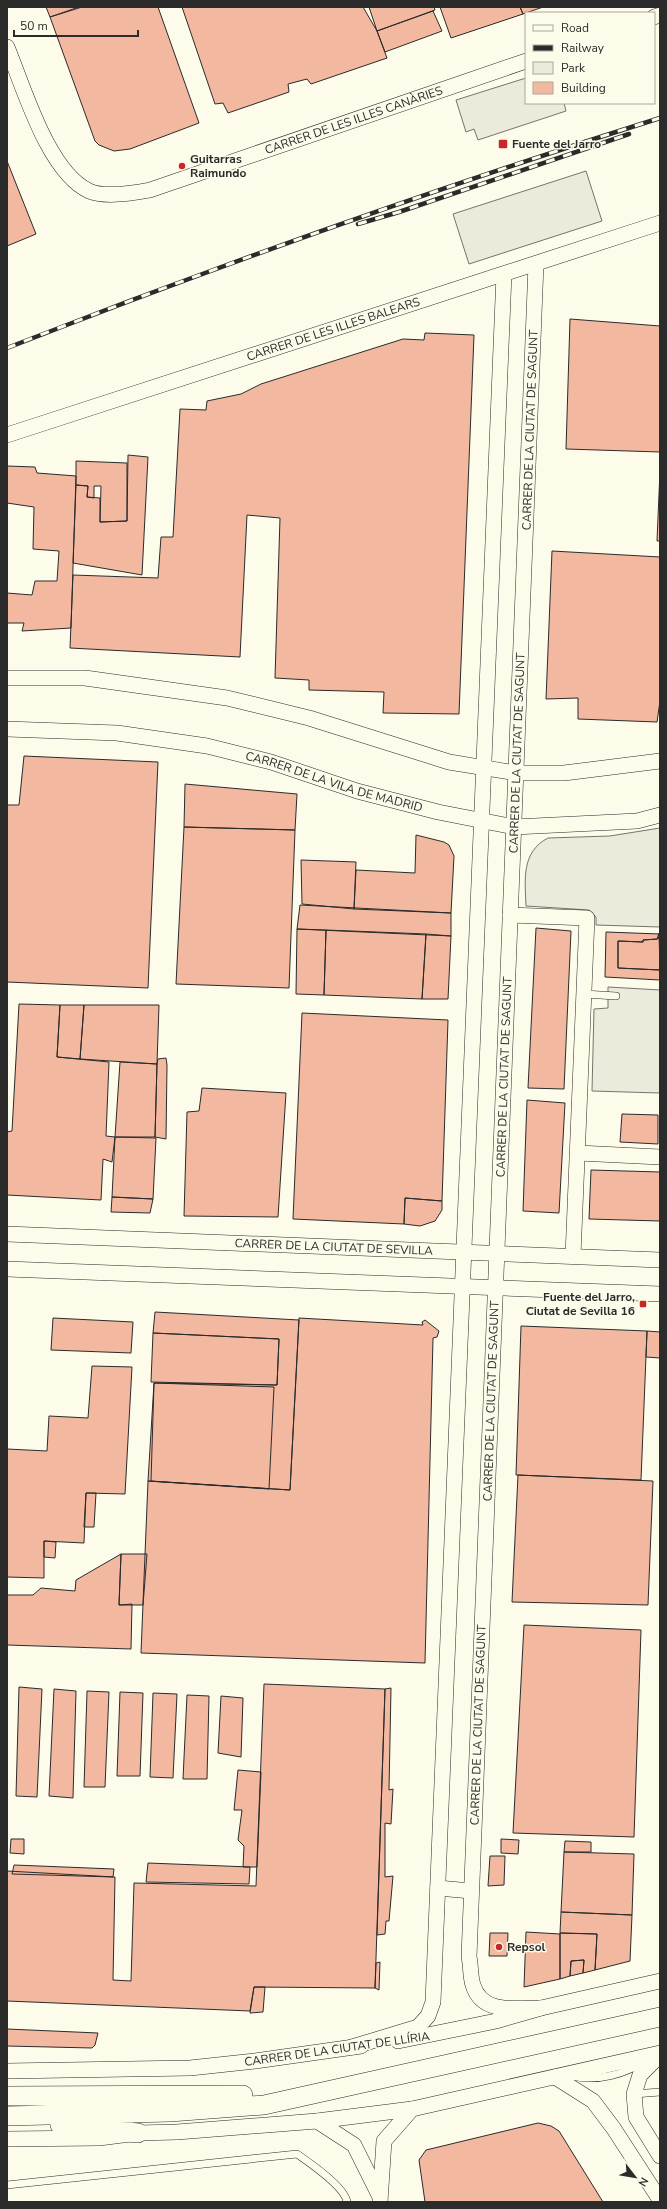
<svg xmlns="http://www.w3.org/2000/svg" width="667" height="2209" viewBox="0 0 667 2209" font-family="'Nunito Sans',sans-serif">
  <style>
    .green { fill: #ecebdb; stroke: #74746e }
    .parking { fill: #eceadb; stroke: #74746e }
    .building { fill: #f2b8a0; stroke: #2b2b2b }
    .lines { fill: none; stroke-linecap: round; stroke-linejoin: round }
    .service-casing { stroke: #2b2b2b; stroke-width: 8 }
    .minor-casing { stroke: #2b2b2b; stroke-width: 16 }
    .tertiary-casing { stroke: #2b2b2b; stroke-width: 20 }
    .service { stroke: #fdfbea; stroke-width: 7 }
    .minor { stroke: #fdfbea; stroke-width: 15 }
    .tertiary { stroke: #fdfbea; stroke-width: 19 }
    .rail-casing { stroke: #2b2b2b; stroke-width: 4.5 }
    .rail { stroke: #fdfbea; stroke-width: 3; stroke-dasharray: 9; stroke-linecap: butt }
    .poi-dot { fill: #c62828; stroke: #fdfbea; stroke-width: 1.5 }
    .labels { text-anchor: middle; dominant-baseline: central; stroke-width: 3; stroke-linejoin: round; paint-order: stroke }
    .street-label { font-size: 12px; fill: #2b2b2b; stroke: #fdfbea }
    .poi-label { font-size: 12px; font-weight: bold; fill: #2b2b2b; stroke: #fdfbea; text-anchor: start }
  </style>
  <rect width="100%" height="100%" fill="#fdfbea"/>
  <path class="green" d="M 660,828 L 660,927 L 596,925 L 596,917 L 589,910 L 526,906 C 525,880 521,852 548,838 L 610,836 Z"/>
  <path class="parking" d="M 526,78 L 526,103 L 564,103 L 566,111 L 478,140 L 474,129 L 466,132 L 456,100 Z
    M 586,171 L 602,221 L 469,264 L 453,214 Z
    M 608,987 L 660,990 L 660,1093 L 592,1091 L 594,1009 L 608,1008 Z"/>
  <path class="building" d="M 46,7 L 79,7 L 50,17 Z
    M 82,7 L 158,7 L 199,123 L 130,149 L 114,151 L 99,145 L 95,141 L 50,17 Z
    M 182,7 L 363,7 L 377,31 L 387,58 L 311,84 L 307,79 L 288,84 L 289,92 L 228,113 L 223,103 L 215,104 Z
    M 369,7 L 434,7 L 435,10 L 377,31 Z
    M 440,7 L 520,7 L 523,14 L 451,38 Z
    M 520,7 L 543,7 L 523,14 Z
    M 433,11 L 442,31 L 385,52 L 377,31 Z
    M 7,161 L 36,234 L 7,246 Z
    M 570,319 L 660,326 L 660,452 L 566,449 Z
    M 425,333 L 474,335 L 459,714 L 383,713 L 384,692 L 309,690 L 309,680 L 275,678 L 280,518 L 247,515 L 240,657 L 70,648 L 73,575 L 158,578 L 161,537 L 173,537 L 180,409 L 206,410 L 207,401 L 241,394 L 261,384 L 403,339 L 424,340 Z
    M 128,455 L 148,457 L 142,575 L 73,563 L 76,485 L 88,486 L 87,497 L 100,498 L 100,522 L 127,521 Z
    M 76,461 L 127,463 L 127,521 L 100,522 L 101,486 L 94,486 L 94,498 L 87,497 L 88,486 L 76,485 Z
    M 7,466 L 35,467 L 37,473 L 76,476 L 71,628 L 22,631 L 24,623 L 7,623 L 7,593 L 32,595 L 35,581 L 57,581 L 59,551 L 33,549 L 34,507 L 7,503 Z
    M 660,471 L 660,541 L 657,541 Z
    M 552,551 L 660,557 L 660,701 L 657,722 L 578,719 L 578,698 L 546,699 Z
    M 24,756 L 158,762 L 148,988 L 7,982 L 7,805 L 19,805 Z
    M 185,784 L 297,794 L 295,830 L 184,827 Z
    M 184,827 L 295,830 L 289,988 L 176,984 Z
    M 416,835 L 444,842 L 449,845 L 454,856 L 451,913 L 354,909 L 356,870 L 415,873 Z
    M 301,860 L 356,862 L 354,909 L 302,904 Z
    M 300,905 L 451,913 L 451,936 L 297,929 Z
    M 536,928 L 571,931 L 564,1089 L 528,1088 Z
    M 297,929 L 326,930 L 324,995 L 296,994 Z
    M 326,930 L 426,934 L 422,999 L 324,995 Z
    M 606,932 L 660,934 L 658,939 L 643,940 L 643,942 L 618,941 L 618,968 L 660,970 L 660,980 L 605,977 Z
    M 659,933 L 660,970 L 618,968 L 618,941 L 643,942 L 643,940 L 657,939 Z
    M 426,934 L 451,936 L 448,999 L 422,999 Z
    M 19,1004 L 60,1005 L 57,1057 L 109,1062 L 106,1136 L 115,1137 L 112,1162 L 103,1159 L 101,1200 L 7,1195 L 7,1132 L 12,1131 Z
    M 60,1005 L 84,1005 L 80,1059 L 57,1057 Z
    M 84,1005 L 159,1005 L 157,1064 L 80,1059 Z
    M 302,1013 L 448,1020 L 442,1201 L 405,1198 L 404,1224 L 293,1219 Z
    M 166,1058 L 167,1065 L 166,1139 L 155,1137 L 157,1064 L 158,1059 Z
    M 120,1062 L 157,1064 L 155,1137 L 115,1137 Z
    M 202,1088 L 286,1093 L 278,1217 L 184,1216 L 187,1112 L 199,1111 Z
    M 527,1100 L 565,1103 L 559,1213 L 523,1211 Z
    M 622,1114 L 658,1115 L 658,1144 L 620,1142 Z
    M 115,1137 L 156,1138 L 153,1199 L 112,1197 Z
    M 591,1170 L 660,1172 L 660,1221 L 589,1219 Z
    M 112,1197 L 153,1199 L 150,1213 L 111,1212 Z
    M 405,1198 L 442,1201 L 442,1210 L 435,1221 L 420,1226 L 404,1224 Z
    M 155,1312 L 299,1320 L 290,1490 L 151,1481 L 154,1383 L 277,1385 L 279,1339 L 153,1333 Z
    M 53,1318 L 133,1322 L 131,1353 L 51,1350 Z
    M 299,1318 L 423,1325 L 422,1322 L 425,1320 L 439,1331 L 437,1337 L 433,1338 L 425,1663 L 141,1653 L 148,1481 L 290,1490 Z
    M 521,1326 L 647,1331 L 641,1480 L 516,1475 Z
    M 647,1331 L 660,1332 L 660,1358 L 646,1357 Z
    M 153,1333 L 279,1339 L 277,1385 L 151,1382 Z
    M 92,1366 L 132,1367 L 125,1494 L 86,1493 L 84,1543 L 44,1541 L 44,1578 L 7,1577 L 7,1449 L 47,1451 L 49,1416 L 88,1418 Z
    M 154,1383 L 274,1387 L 269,1489 L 148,1481 Z
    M 518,1475 L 653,1481 L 648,1605 L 512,1602 Z
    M 86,1493 L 96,1493 L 94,1527 L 84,1527 Z
    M 44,1541 L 56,1542 L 55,1558 L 44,1557 Z
    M 121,1554 L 119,1605 L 132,1604 L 131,1649 L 7,1645 L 7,1595 L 33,1595 L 41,1588 L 75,1591 L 76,1580 Z
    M 121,1554 L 147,1554 L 143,1605 L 119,1605 Z
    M 524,1625 L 641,1630 L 634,1837 L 513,1833 Z
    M 264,1684 L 385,1689 L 375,1988 L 254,1987 L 250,2011 L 7,2001 L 7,1871 L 115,1877 L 113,1980 L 131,1981 L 134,1883 L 256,1886 Z
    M 19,1687 L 42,1689 L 37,1797 L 16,1796 Z
    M 391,1688 L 389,1790 L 393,1789 L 391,1824 L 385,1823 L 385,1877 L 393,1876 L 389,1921 L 386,1921 L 385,1934 L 377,1935 L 385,1689 Z
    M 54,1689 L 76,1691 L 73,1798 L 49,1796 Z
    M 87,1691 L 109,1692 L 105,1787 L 84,1787 Z
    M 120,1692 L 143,1693 L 140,1776 L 117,1776 Z
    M 153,1693 L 177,1694 L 173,1778 L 150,1777 Z
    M 187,1695 L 209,1696 L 207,1779 L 183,1779 Z
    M 221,1696 L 243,1698 L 241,1757 L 218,1753 Z
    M 238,1770 L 261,1772 L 257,1867 L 243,1867 L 244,1846 L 238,1840 L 242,1810 L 234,1810 Z
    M 11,1839 L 24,1839 L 24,1854 L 10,1853 Z
    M 501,1839 L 519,1840 L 518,1854 L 501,1853 Z
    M 565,1841 L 591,1842 L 591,1852 L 564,1852 Z
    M 564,1852 L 634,1854 L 632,1915 L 561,1912 Z
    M 490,1856 L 505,1856 L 504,1885 L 488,1886 Z
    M 148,1863 L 250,1867 L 249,1884 L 146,1882 Z
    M 14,1865 L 114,1869 L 113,1877 L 12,1874 Z
    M 561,1912 L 632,1915 L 630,1961 L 595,1970 L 597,1934 L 560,1933 Z
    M 526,1932 L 560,1934 L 560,1979 L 524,1987 Z
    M 490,1933 L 508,1933 L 507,1956 L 489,1956 Z
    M 560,1933 L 597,1934 L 595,1970 L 583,1973 L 584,1960 L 571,1961 L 570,1976 L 560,1979 Z
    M 584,1960 L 583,1973 L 570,1976 L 571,1961 Z
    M 380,1962 L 379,1990 L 375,1988 L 376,1963 Z
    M 254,1987 L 265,1987 L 263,2012 L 250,2013 Z
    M 7,2029 L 98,2033 L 95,2045 L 92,2048 L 7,2046 Z
    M 538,2123 L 551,2126 L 559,2131 L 603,2202 L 425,2202 L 419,2160 L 426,2150 Z"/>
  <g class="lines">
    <g class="service-casing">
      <path id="service" d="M 584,994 L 616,996
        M 573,2076 C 596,2082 627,2074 646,2060
        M 634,2094 L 660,2092
        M 7,2185 L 297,2154 C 310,2163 345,2187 347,2202"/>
    </g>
    <g class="minor-casing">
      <g id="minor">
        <path d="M 654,17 L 660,15"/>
        <path id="s1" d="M 7,47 C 24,88 48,172 89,191 C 104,198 134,193 150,190 L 526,61"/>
        <path d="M 536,264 L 469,1957 C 471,1965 470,1976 473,1985 C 482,2015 516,2008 541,2008"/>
        <path id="s2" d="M 7,435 L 660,223"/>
        <path d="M 7,678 L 85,678 L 227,698 L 309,718 L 449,762 L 516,773 L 564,773 L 660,761"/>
        <path id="s3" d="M 7,729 L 117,733 L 207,746 L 271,762 L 357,791 L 438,812 L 514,827 L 637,821 L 660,815"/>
        <path d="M 510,915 L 587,918 L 573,1256"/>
        <path d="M 578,1153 L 660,1157"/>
        <path id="s4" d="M 7,1234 L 660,1260"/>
        <path d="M 7,1269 L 660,1294"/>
        <path d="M 438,1888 L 471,1891"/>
        <path d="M 398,2041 L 496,2021 L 541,2008 L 660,1981"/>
        <path d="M 352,2047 L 418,2027 L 428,2016 L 433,2002 L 504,274"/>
        <path d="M 660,2055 L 640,2075 L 634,2094 L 636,2117 L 660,2156"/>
        <path d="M 7,2071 L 190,2068 L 255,2061 L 361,2046"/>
        <path d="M 555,2077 L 593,2101 L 614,2129 L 660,2200"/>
        <path d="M 317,2121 L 354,2145 L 379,2195"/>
        <path d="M 7,2139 L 99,2138 L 138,2133 L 177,2132 L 317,2121 L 412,2109 L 660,2053"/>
        <path d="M 380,2202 L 384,2141 L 412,2109"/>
      </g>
    </g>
    <g class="tertiary-casing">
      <path id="tertiary" d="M 7,2096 L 243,2095
        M 7,2116 L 170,2112 L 264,2105 L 660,2017
        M 60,2125 L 138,2133"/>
    </g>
    <use href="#service" class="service"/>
    <use href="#minor" class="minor"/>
    <use href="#tertiary" class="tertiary"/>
    <g class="rail-casing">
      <path id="rail" d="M 358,224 L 399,212 L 629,134
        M 7,348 C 222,264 440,187 660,118"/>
    </g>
    <use href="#rail" class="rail"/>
  </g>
  <g class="poi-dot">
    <rect x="498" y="139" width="10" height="10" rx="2"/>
    <circle cx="182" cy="166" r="4"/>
    <rect x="639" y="1300" width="8" height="8" rx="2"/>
    <circle cx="499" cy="1947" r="4"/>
  </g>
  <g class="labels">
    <g class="street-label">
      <text stroke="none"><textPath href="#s1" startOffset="446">CARRER DE LES ILLES CANÀRIES</textPath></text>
      <text stroke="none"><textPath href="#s2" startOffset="343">CARRER DE LES ILLES BALEARS</textPath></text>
      <text transform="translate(530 430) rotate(-88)">CARRER DE LA CIUTAT DE SAGUNT</text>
      <text transform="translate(517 753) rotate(-88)">CARRER DE LA CIUTAT DE SAGUNT</text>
      <text stroke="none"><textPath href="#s3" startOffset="333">CARRER DE LA VILA DE MADRID</textPath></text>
      <text transform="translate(504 1077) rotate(-88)">CARRER DE LA CIUTAT DE SAGUNT</text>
      <text stroke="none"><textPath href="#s4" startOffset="327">CARRER DE LA CIUTAT DE SEVILLA</textPath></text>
      <text transform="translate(491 1401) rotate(-88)">CARRER DE LA CIUTAT DE SAGUNT</text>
      <text transform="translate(478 1725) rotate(-88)">CARRER DE LA CIUTAT DE SAGUNT</text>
      <text transform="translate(337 2049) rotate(-8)">CARRER DE LA CIUTAT DE LLÍRIA</text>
    </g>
    <g class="poi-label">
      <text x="512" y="144">Fuente del Jarro</text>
      <text x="190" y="159">Guitarras<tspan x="190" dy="14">Raimundo</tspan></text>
      <text x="635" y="1297" text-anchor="end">Fuente del Jarro,<tspan x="635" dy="14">Ciutat de Sevilla 16</tspan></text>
      <text x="507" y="1947">Repsol</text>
    </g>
  </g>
  <rect width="667" height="2209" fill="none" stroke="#2b2b2b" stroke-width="16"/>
  <rect x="525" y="12" width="130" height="92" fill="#fdfbea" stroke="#a9a89e"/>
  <rect x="533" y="25" width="20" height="6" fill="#fdfbea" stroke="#a9a89e"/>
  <text x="561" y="32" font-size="12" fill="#2b2b2b">Road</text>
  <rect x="533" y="45" width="20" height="6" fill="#2b2b2b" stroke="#a9a89e"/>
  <text x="561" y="52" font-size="12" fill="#2b2b2b">Railway</text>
  <rect x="533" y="62" width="20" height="12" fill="#ecebdb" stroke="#a9a89e"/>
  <text x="561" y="72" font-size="12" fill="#2b2b2b">Park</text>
  <rect x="533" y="82" width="20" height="12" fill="#f2b8a0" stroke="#a9a89e"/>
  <text x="561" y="92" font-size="12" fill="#2b2b2b">Building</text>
  <g transform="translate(635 2177) rotate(121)" stroke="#fdfbea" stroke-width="3" paint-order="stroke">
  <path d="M0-3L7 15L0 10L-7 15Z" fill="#2b2b2b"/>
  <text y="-6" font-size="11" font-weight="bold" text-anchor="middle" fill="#2b2b2b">N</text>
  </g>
  <path d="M14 30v6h124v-6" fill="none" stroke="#2b2b2b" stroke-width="2"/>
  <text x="20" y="30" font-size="12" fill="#2b2b2b" stroke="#fdfbea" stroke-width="3" paint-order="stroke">50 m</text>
</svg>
